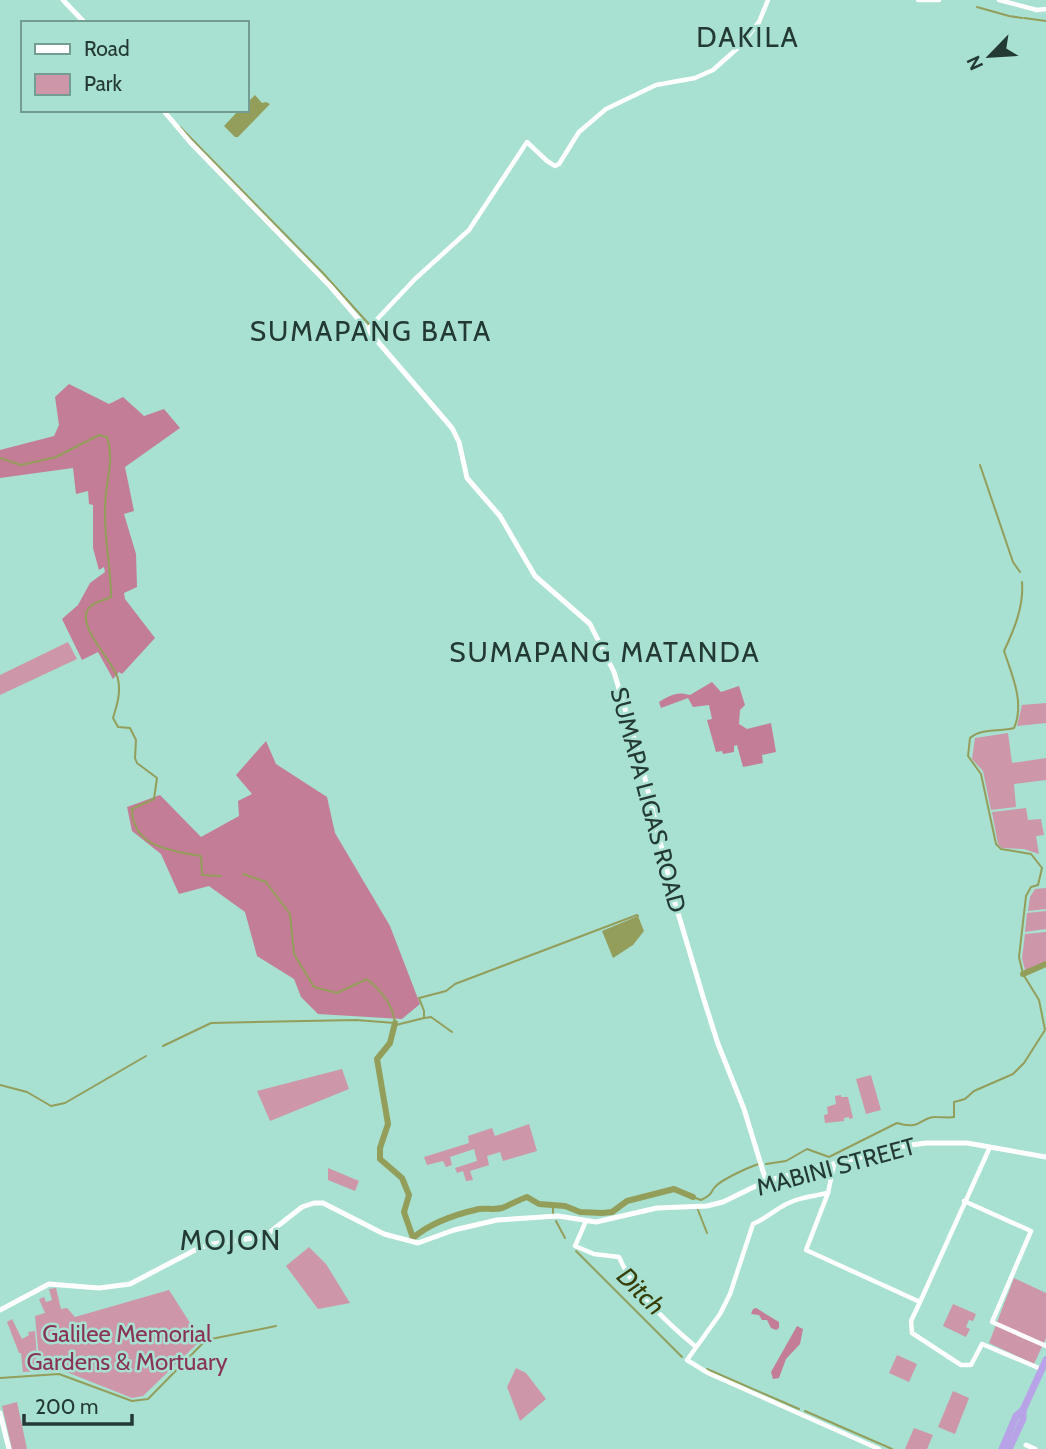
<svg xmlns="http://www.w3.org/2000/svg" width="1046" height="1449" viewBox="0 0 1046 1449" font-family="Cabin,sans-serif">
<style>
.green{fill:#ce96a9}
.forest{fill:#c47d96}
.water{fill:#939e5b}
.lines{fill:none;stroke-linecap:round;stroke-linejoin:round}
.stream{stroke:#939e5b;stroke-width:2}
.river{stroke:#939e5b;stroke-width:6}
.tertiary{stroke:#fff;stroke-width:4.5}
.secondary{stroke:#fff;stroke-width:5}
.trunk{stroke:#b8a2e8;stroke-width:7}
.labels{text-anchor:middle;stroke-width:5;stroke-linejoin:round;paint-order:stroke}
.street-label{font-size:24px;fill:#233934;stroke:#a8e0d1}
.park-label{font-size:24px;fill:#893457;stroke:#a8e0d1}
.water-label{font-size:26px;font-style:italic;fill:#373d07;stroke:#a8e0d1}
.quarter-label{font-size:28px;letter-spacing:2px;fill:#233934;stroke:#a8e0d1}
</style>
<rect width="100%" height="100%" fill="#a8e0d1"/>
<!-- green -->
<g class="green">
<path d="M68,642L77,659L0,695V675Z"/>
<path d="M1046,703V723L1017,726L1022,705Z"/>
<path d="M1008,733L1012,763L1046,758V780L1014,784L1016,807L991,810L983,771L972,759L975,738Z"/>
<path d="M1026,808L1028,820L1041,819L1044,835L1036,836L1039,854L1024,849L1002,848L998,844L992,812Z"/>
<path d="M1046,888V909L1028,911L1030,897L1035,889Z"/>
<path d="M1046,911V929L1025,932L1027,913Z"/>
<path d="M1046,932V963L1025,970L1022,958L1025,934Z"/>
<path d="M342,1069L349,1089L270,1121L257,1091Z"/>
<path d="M871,1075L881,1110L866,1114L856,1079Z"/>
<path d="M841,1095V1097H848L853,1118L849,1119V1117L844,1118V1121L825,1123L824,1115L828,1114L827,1107L836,1104L835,1096Z"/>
<path d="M529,1124L537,1151L503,1161L500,1152L487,1156L489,1165L470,1171L473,1180L466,1181L463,1171L457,1173L455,1168L477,1161L474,1149L450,1157L452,1165L446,1167L443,1161L427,1165L424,1157L469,1143L468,1136L492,1128L495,1136Z"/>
<path d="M328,1168L359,1181L355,1191L328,1180Z"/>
<path d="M309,1247L326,1264L350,1303L318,1309L286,1266Z"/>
<path d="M1014,1278L1046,1293V1338L1034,1364L989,1343Z"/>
<path d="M56,1288L61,1309L67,1308L75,1317L169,1290L201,1340L143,1396L132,1398L59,1369H40L35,1316L45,1313L39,1299L44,1297L46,1302L52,1300L49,1289Z"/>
<path d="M953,1304L976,1314L973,1321L969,1320L966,1327L970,1329L966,1337L943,1326Z"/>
<path d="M12,1319L22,1339L29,1335L28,1332L35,1331L38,1371L23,1372L21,1353H19L7,1322Z"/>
<path d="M897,1355L917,1364L909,1382L889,1373Z"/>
<path d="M516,1368L526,1373L546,1399L520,1421L507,1387Z"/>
<path d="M953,1391L969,1398L955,1434L938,1427Z"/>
<path d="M17,1402L27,1449H12L2,1406Z"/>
<path d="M914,1428L933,1435L927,1449H905Z"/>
</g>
<!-- forest -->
<g class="forest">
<path d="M69,384L109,404L123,397L144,416L164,409L180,428L125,467L134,511L124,514L136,554L137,587L124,593L125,599L155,638L122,674L119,672L113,679L98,652L82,660L62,619L78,605L90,583L105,572L104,567L99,570L93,548V505L89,504L88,491L76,494L73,468L0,478V450L54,436L59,425L55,397Z"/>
<path d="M712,682L721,692L739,686L745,705L740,710L739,724L747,729L771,723L776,752L762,755L763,763L743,767L737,745L734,746V752L723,754L722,751L716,752L707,720L712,719L709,705L693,707L688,698L661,708L659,702C670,695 677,691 690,695Z"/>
<path d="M266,741L276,764L327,797L335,833L390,926L420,1004L402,1019L318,1014L301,997L294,979L257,956L245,912L209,886L179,894L161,854L132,831L127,807L160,795L201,837L239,816L238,801L252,794L236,775Z"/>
<path d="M756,1308L779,1322V1328L776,1330L771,1328L767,1320H762L759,1315L751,1314L753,1309Z"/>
<path d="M797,1326L803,1329L800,1344L786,1359L779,1378L773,1379L771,1372Z"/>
</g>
<!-- water -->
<g class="water">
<path d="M255,95L262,103L266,102L270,104L238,137H235L224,126L239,110H247V103Z"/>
<path d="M638,916L644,931L633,945L613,958L602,931Z"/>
</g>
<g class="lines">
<!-- stream -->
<g class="stream">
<path d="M977,7L1009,16L1022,18"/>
<path d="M1024,18L1046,21"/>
<path d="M180,127L322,272L376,332"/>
<path d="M0,458L21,465L56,457L99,435L107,437C115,462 105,483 105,508C104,538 111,568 111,597C105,600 95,602 91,606C71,622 114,661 118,679C121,693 117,705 113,718L118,727L130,728L136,740L135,758L137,763L157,778L154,799L132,809C132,847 172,851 201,856L202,875L221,876"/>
<path d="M980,465L1013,562L1020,572"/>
<path d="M425,1018L431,1017L452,1032"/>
<path d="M396,1025L424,1018V1011L419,998L446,991L455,984L637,915L638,916"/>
<path d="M163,1046L211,1023L356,1020L395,1023C392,1003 383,993 367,979L337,993L314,987L294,954L290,914L266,882L243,874"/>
<path d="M0,1085L27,1092L51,1106L65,1103L146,1056"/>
<path d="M766,1164L786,1161L807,1149L829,1157L897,1123C922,1131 921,1116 936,1117C943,1117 948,1118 954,1117V1102L965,1099L974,1091L1013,1074L1024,1063L1045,1030L1039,1000L1023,974L1019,957L1026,896L1031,887L1038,885L1042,868L1031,854L1001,849L996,844L981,774L968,756L970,738C981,728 1000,732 1014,728C1025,703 1012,675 1004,651C1014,630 1024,606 1022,582"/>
<path d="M693,1197L701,1200C715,1193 709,1192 717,1185C725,1178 749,1167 759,1164"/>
<path d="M553,1205V1213"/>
<path d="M698,1210L707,1233"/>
<path d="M556,1221L565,1238"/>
<path d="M576,1251L682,1357"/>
<path d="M707,1369L799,1409"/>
<path d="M0,1378L59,1374L132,1401L148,1399L203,1343L211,1339L276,1326"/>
<path d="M805,1411L892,1449"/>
</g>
<!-- river -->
<g class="river">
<path d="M1023,974L1046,964"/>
<path d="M395,1023L390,1043L377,1059L388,1124L380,1148V1159L402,1178L409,1195L404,1212L413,1238C430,1223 457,1214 479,1209C486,1208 495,1210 502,1208C510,1205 518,1200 527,1197L539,1204L565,1206L580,1212L602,1213L612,1212L627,1201L674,1189L693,1197"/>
</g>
<!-- tertiary -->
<g class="tertiary">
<path d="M918,0H939"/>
<path d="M999,0L1037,10L1046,9"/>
<path d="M367,330L415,279L469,230L527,142L547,161L555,166L559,164L579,132L606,109L656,85L695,78L713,70L739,47L759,22L768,0"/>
<path d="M834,1164L828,1193L806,1250L920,1302L990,1147"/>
<path d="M828,1193C813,1196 796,1198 783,1206C772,1212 765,1219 753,1224L730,1294L720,1314L687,1360L708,1373L879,1449"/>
<path d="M964,1201L1031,1231L992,1322L1046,1346"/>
<path d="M586,1221L575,1246L594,1254L619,1257C634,1292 666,1322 695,1346"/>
<path d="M920,1302L911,1321L912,1333L961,1365H971L982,1344L1041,1369"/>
</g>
<!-- secondary -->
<g class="secondary">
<path d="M63,0L85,23"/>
<path d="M163,110L190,142L330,286L452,428L459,442L467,478L500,516L535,576L590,624L614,672L641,762L675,903L704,1000L718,1044L744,1109L766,1181"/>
<path d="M0,1310L49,1284L99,1288L130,1284L199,1248L212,1244L265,1236L302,1207L314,1203H323L384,1234L418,1243L454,1230L497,1220L558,1216L596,1222L657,1208L707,1206L723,1202L766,1181L904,1146L926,1143H967L1046,1157"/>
<path d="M0,1413L9,1449"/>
<path d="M1026,1445L1035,1449"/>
</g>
<!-- trunk -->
<g class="trunk">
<path d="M1002,1449L1016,1416L1023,1410"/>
<path d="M1009,1449L1023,1419V1410L1046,1360"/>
</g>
</g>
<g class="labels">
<!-- street labels -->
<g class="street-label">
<text transform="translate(648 800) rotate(75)" y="8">SUMAPA LIGAS ROAD</text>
<text transform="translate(836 1167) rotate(-15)" y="8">MABINI STREET</text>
</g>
<!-- park labels -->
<g class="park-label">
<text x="127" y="1342">Galilee Memorial<tspan x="127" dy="28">Gardens &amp; Mortuary</tspan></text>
</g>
<!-- water labels -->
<g class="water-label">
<text transform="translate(641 1291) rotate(45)" y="9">Ditch</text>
</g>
<!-- quarter labels -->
<g class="quarter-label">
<text x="748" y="47">DAKILA</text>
<text x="371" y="341">SUMAPANG BATA</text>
<text x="605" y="662">SUMAPANG MATANDA</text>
<text x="231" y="1250">MOJON</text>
</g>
</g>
<!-- legend -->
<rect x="21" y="21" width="228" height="91" fill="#a8e0d1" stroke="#739d92" stroke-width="2"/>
<rect x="35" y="44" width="35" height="10" fill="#ffffff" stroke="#739d92" stroke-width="2"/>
<text x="84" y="56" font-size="21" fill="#233934">Road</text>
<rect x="35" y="74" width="35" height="21" fill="#ce96a9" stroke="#739d92" stroke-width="2"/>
<text x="84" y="91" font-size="21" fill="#233934">Park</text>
<!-- north arrow -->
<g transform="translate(990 56) rotate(245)" stroke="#a8e0d1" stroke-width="5" paint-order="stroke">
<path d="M0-5L12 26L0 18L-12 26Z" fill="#233934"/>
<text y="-10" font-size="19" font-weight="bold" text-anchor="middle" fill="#233934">N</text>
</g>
<!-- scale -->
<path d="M24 1414v10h108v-10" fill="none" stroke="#233934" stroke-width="3.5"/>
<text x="35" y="1414" font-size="21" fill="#233934" stroke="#a8e0d1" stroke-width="5" paint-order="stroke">200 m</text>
</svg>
